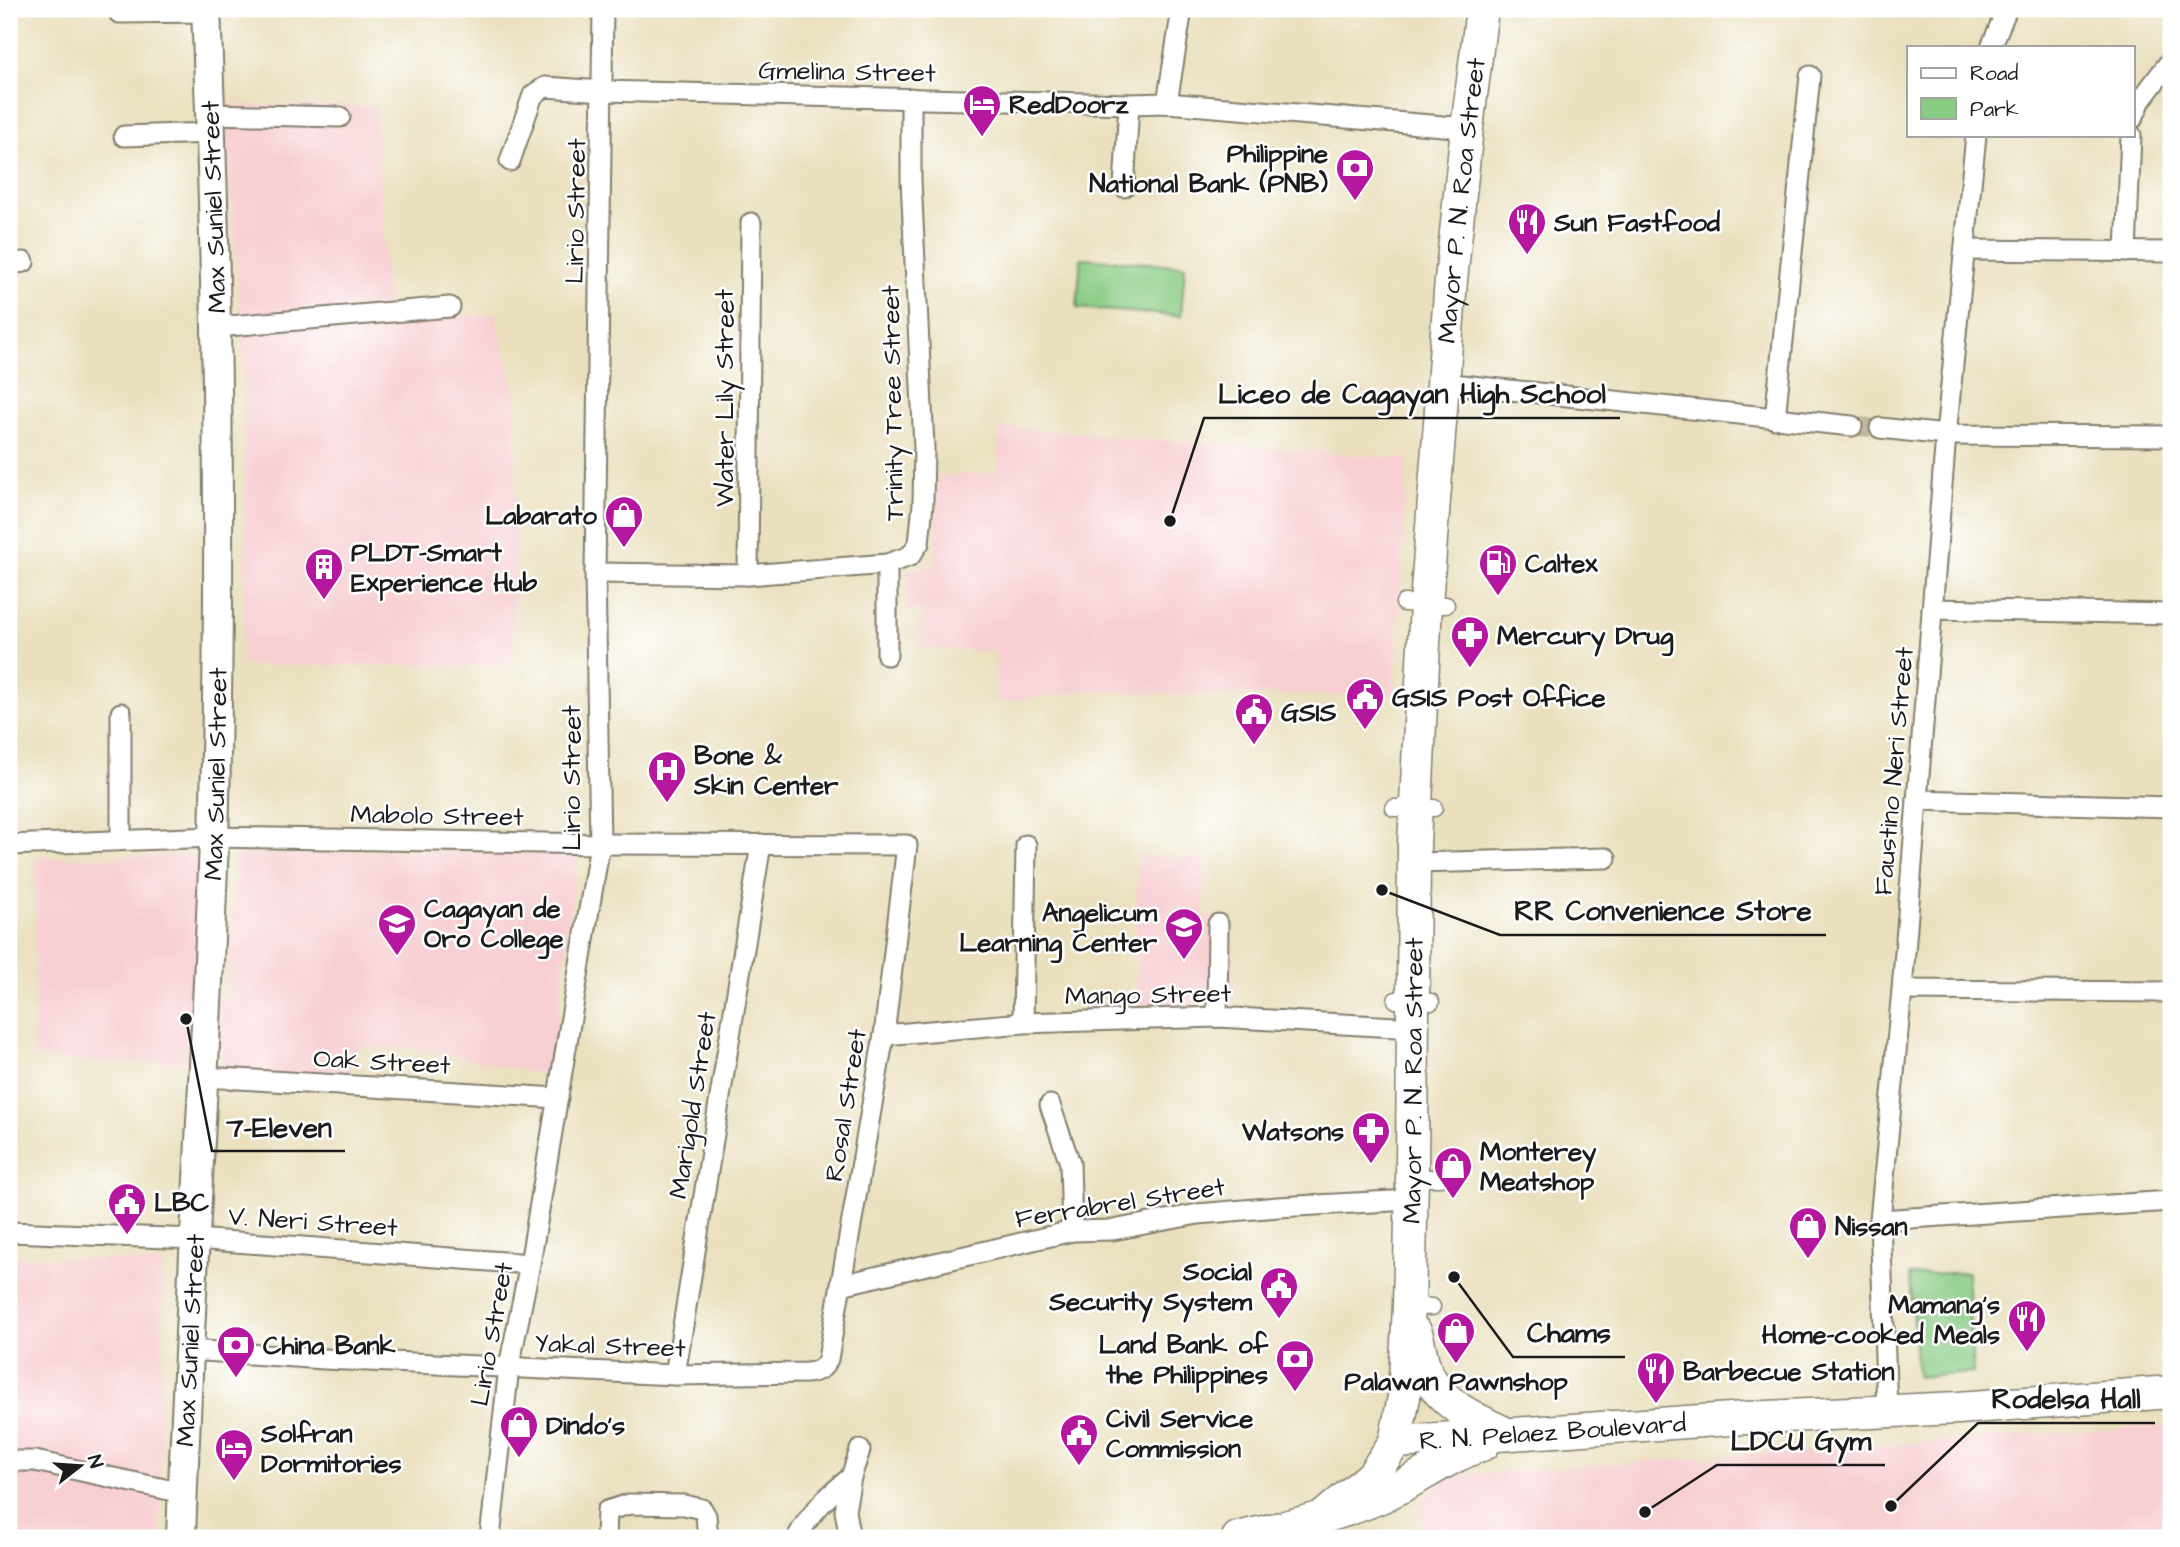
<svg xmlns="http://www.w3.org/2000/svg" width="2180" height="1547" viewBox="0 0 2180 1547" font-family="'Architects Daughter',sans-serif">
<style>
.built{fill:#f7cfd2}
.green{fill:#88cb83;stroke:#527450;stroke-width:2}
.lines{fill:none;stroke-linecap:round;stroke-linejoin:round}
.stream{stroke:#57b8d6;stroke-width:6}
.minor-tunnel{stroke:#c1b99e;stroke-width:19;stroke-dasharray:19 10;stroke-linecap:butt}
.pedestrian-casing{stroke:#837e6d;stroke-width:19}
.minor-casing{stroke:#837e6d;stroke-width:23}
.secondary-casing{stroke:#837e6d;stroke-width:32}
.primary-casing{stroke:#837e6d;stroke-width:35}
.pedestrian{stroke:#fff;stroke-width:16}
.minor{stroke:#fff;stroke-width:19}
.secondary{stroke:#fff;stroke-width:28}
.primary{stroke:#fff;stroke-width:32}
.labels{text-anchor:middle;stroke-width:5;stroke-linejoin:round;paint-order:stroke}
.street-label{font-size:26px;fill:#1c1c1c;stroke:#fff}
.poi-label{font-size:26px;font-weight:bold;fill:#1c1c1c;stroke:#fff;text-anchor:start}
.leader{fill:none;stroke:#1c1c1c;stroke-width:2.5}
.callout-dot{fill:#1c1c1c;stroke:#fff;stroke-width:2.5}
.callout-label{font-size:28px;text-anchor:middle;font-weight:bold;fill:#1c1c1c;stroke:#fff;stroke-width:5;stroke-linejoin:round;paint-order:stroke}
</style>
<rect width="100%" height="100%" fill="#fff"/>
<filter id="ink" filterUnits="userSpaceOnUse"><feTurbulence type="fractalNoise" baseFrequency=".0143" numOctaves="2"/><feDisplacementMap in="SourceGraphic" scale="14" xChannelSelector="R" yChannelSelector="G"/><feConvolveMatrix kernelMatrix="1 2 1 2 8 2 1 2 1" color-interpolation-filters="sRGB"/></filter>
<filter id="wash" filterUnits="userSpaceOnUse"><feTurbulence type="fractalNoise" baseFrequency=".00686" numOctaves="4" result="noise"/><feDisplacementMap in="SourceGraphic" scale="28" xChannelSelector="R" yChannelSelector="G"/><feGaussianBlur stdDeviation="1.57" result="paint"/><feColorMatrix in="noise" values="0 0 0 0 0 0 0 0 0 0 0 0 0 0 0 0 0 1.4 0 .05"/><feComposite in="paint" operator="in"/></filter>
<g filter="url(#wash)">
<rect width="100%" height="100%" fill="#eae0be"/>
<!-- built -->
<g class="built">
<path d="M223,105L375,106L388,321L495,314L516,398V545L512,656L510,657L509,666L242,665L245,538L242,332Z"/>
<path d="M999,427L1407,459L1395,695H1192L1092,690L996,703L995,651L918,648L922,611H907V570L935,566L937,476L998,472Z"/>
<path d="M373,851H578L551,1076L420,1049L359,1046L350,1055L349,1072L325,1070L324,1082L220,1077L224,1015L195,1012L194,1063H93L33,1057L36,858L197,855L194,996L225,999L235,887L236,853L282,854Z"/>
<path d="M1137,855L1206,859L1204,916L1231,918L1235,1005L1135,1006Z"/>
<path d="M9,1256L163,1262L160,1538H9Z"/>
<path d="M2171,1425V1538H1423L1420,1509L1433,1484L1458,1475Z"/>
</g>
<!-- green -->
<g class="green">
<path d="M1081,258L1185,266L1181,316L1077,308Z"/>
<path d="M1967,1272L1973,1373L1917,1377L1910,1275Z"/>
</g>
<g class="lines">
<!-- stream -->
<path class="stream" d="M9,1538L13,1502"/>
</g>
</g>
<g filter="url(#ink)">
<g class="lines">
<!-- minor-tunnel -->
<path class="minor-tunnel" d="M1852,426L1880,428"/>
<defs>
<g id="pedestrian">
<path d="M1404,603L1446,605"/>
<path d="M1394,808H1434"/>
<path d="M1396,1000L1431,1002"/>
<path d="M1408,1178H1440"/>
<path d="M1409,1306L1432,1307"/>
</g>
<g id="minor">
<path d="M119,13L207,12"/>
<path d="M1991,47L2007,9"/>
<path d="M1167,103L1182,9"/>
<path d="M210,114L340,117"/>
<path d="M2133,118L2141,100L2171,60"/>
<path d="M124,136L211,133"/>
<path d="M510,161L533,95L545,87L603,91L1129,104L1167,103L1467,128"/>
<path d="M1124,187L1129,104"/>
<path d="M1965,250L2171,252"/>
<path d="M2126,252L2131,135"/>
<path d="M9,264L24,262"/>
<path d="M217,327L450,307"/>
<path d="M1443,383L1852,426"/>
<path d="M1775,419L1810,76"/>
<path d="M1880,428L1946,435L2171,436"/>
<path d="M887,564V655"/>
<path d="M595,573L748,575L887,564L910,556L919,543L923,504L924,447L911,180V98"/>
<path d="M748,575L751,223"/>
<path d="M1932,609L2171,614"/>
<path d="M121,713V840"/>
<path d="M1917,800L2171,807"/>
<path d="M9,845L214,837L600,844L907,845L884,1035L828,1359C824,1369 817,1372 806,1373L675,1375L324,1359L188,1350"/>
<path d="M1414,863L1606,858"/>
<path d="M1902,990L2171,992"/>
<path d="M1217,1017L1218,924"/>
<path d="M1023,1023L1026,845"/>
<path d="M884,1035L1023,1023L1217,1017L1414,1028"/>
<path d="M204,1077L558,1098"/>
<path d="M1050,1105L1070,1163L1072,1231"/>
<path d="M1880,1220L2171,1201"/>
<path d="M9,1232L195,1239L530,1264"/>
<path d="M841,1285L1072,1231L1113,1230L1198,1214L1278,1207L1411,1200"/>
<path d="M675,1375L761,844"/>
<path d="M1887,1412L1880,1220L1902,990L1946,435L1976,135"/>
<path d="M9,1461H35L183,1493"/>
<path d="M490,1538L509,1367L530,1264L600,844L595,573L603,9"/>
<path d="M606,1538L607,1511L629,1504L684,1505L702,1509L706,1516L708,1538"/>
<path d="M797,1538C810,1512 829,1495 851,1477"/>
<path d="M850,1538L845,1511L851,1477L860,1450"/>
</g>
<g id="secondary">
<path id="s1" d="M181,1538C189,1305 206,1072 214,839C222,562 218,285 206,9"/>
</g>
<g id="primary">
<path d="M1416,1333C1420,1345 1421,1359 1426,1371C1441,1405 1475,1419 1507,1434"/>
<path id="s2" d="M1395,1442L1745,1418L1958,1408L2171,1392"/>
<path id="s3" d="M1324,1516L1373,1475L1395,1442L1404,1397L1409,1306L1412,1178L1414,844L1426,604L1451,280L1467,128L1482,9"/>
<path d="M1238,1538C1284,1527 1334,1517 1378,1498C1415,1482 1446,1457 1484,1444"/>
</g>
</defs>
<!-- pedestrian casing -->
<use href="#pedestrian" class="pedestrian-casing"/>
<!-- minor casing -->
<use href="#minor" class="minor-casing"/>
<!-- secondary casing -->
<use href="#secondary" class="secondary-casing"/>
<!-- primary casing -->
<use href="#primary" class="primary-casing"/>
<!-- pedestrian -->
<use href="#pedestrian" class="pedestrian"/>
<!-- minor -->
<use href="#minor" class="minor"/>
<!-- secondary -->
<use href="#secondary" class="secondary"/>
<!-- primary -->
<use href="#primary" class="primary"/>
</g>
</g>
<!-- icons -->
<defs>
<symbol id="hotel-pin" viewBox="-11 -11 22 30"><path d="M0 17L-7.5 6A9.5 9.5 0 1 1 7.5 6Z" fill="#b5179e" stroke="#fff"/><path d="M-6-4.5h1.5V1H6V5H4.5V3h-9V5H-6ZM-4 0a1.8 1.8 0 1 1 3.6 0ZM.5 0V-2.5h3Q6-2.5 6 0Z" fill="#fff"/></symbol>
<symbol id="bank-pin" viewBox="-11 -11 22 30"><path d="M0 17L-7.5 6A9.5 9.5 0 1 1 7.5 6Z" fill="#b5179e" stroke="#fff"/><path d="M-6-4H6V4H-6ZM0-2.3a2.3 2.3 0 1 0 0 4.6a2.3 2.3 0 1 0 0-4.6Z" fill="#fff"/></symbol>
<symbol id="restaurant-pin" viewBox="-11 -11 22 30"><path d="M0 17L-7.5 6A9.5 9.5 0 1 1 7.5 6Z" fill="#b5179e" stroke="#fff"/><path d="M-5-6h1v4h1v-4h1v4h1v-4h1v5L-1.5 .5V6h-2V.5L-5-1ZM5-6V6H3V1.5H1.5Q1.5-4 5-6Z" fill="#fff"/></symbol>
<symbol id="shop-pin" viewBox="-11 -11 22 30"><path d="M0 17L-7.5 6A9.5 9.5 0 1 1 7.5 6Z" fill="#b5179e" stroke="#fff"/><path d="M-5-2.5h2.3a2.7 3.5 0 0 1 5.4 0H5L5.5 6h-11ZM-1.5-2.5h3a1.5 2.3 0 0 0-3 0Z" fill="#fff"/></symbol>
<symbol id="fuel-pin" viewBox="-11 -11 22 30"><path d="M0 17L-7.5 6A9.5 9.5 0 1 1 7.5 6Z" fill="#b5179e" stroke="#fff"/><path d="M-5.5-6h7V0h2V4h1.3V-2.5L3-4.5l.8-.8L6-3V5H2.5V1h-1V6h-7ZM-4.2-4.7v3.2H.2V-4.7Z" fill="#fff"/></symbol>
<symbol id="building-pin" viewBox="-11 -11 22 30"><path d="M0 17L-7.5 6A9.5 9.5 0 1 1 7.5 6Z" fill="#b5179e" stroke="#fff"/><path d="M-4-6H4V6H1V3H-1V6H-4ZM-2.5-4.3h1.7v1.8h-1.7ZM.8-4.3h1.7v1.8H.8ZM-2.5-1h1.7V.8h-1.7ZM.8-1h1.7V.8H.8Z" fill="#fff"/></symbol>
<symbol id="pharmacy-pin" viewBox="-11 -11 22 30"><path d="M0 17L-7.5 6A9.5 9.5 0 1 1 7.5 6Z" fill="#b5179e" stroke="#fff"/><path d="M-2-6h4v4h4v4h-4v4h-4v-4h-4v-4h4Z" fill="#fff"/></symbol>
<symbol id="civic-pin" viewBox="-11 -11 22 30"><path d="M0 17L-7.5 6A9.5 9.5 0 1 1 7.5 6Z" fill="#b5179e" stroke="#fff"/><path d="M-.6-6.5H3V-4.5H.6V-3L4-1V1h2V6H-6V1h2V-1L-.6-3ZM-1.2 2.5V6h2.4V2.5Z" fill="#fff"/></symbol>
<symbol id="hospital-pin" viewBox="-11 -11 22 30"><path d="M0 17L-7.5 6A9.5 9.5 0 1 1 7.5 6Z" fill="#b5179e" stroke="#fff"/><path d="M-5-5h3v3.5h4V-5h3V5h-3V1.5h-4V5h-3Z" fill="#fff"/></symbol>
<symbol id="university-pin" viewBox="-11 -11 22 30"><path d="M0 17L-7.5 6A9.5 9.5 0 1 1 7.5 6Z" fill="#b5179e" stroke="#fff"/><path d="M0-5L7-2L0 1L-7-2ZM-4 1L0 2.5L4 1V4Q0 6-4 4Z" fill="#fff"/></symbol>
<symbol id="school-pin" viewBox="-11 -11 22 30"><path d="M0 17L-7.5 6A9.5 9.5 0 1 1 7.5 6Z" fill="#b5179e" stroke="#fff"/><path d="M0-5L7-2L0 1L-7-2ZM-4 1L0 2.5L4 1V4Q0 6-4 4Z" fill="#fff"/></symbol>
</defs>
<g fill-rule="evenodd">
<use href="#hotel-pin" x="960" y="82" width="44" height="60"/>
<use href="#bank-pin" x="1333" y="146" width="44" height="60"/>
<use href="#restaurant-pin" x="1505" y="200" width="44" height="60"/>
<use href="#shop-pin" x="602" y="493" width="44" height="60"/>
<use href="#fuel-pin" x="1476" y="541" width="44" height="60"/>
<use href="#building-pin" x="302" y="545" width="44" height="60"/>
<use href="#pharmacy-pin" x="1448" y="613" width="44" height="60"/>
<use href="#civic-pin" x="1343" y="675" width="44" height="60"/>
<use href="#civic-pin" x="1232" y="690" width="44" height="60"/>
<use href="#hospital-pin" x="645" y="748" width="44" height="60"/>
<use href="#university-pin" x="375" y="901" width="44" height="60"/>
<use href="#school-pin" x="1162" y="905" width="44" height="60"/>
<use href="#pharmacy-pin" x="1349" y="1109" width="44" height="60"/>
<use href="#shop-pin" x="1431" y="1144" width="44" height="60"/>
<use href="#civic-pin" x="105" y="1180" width="44" height="60"/>
<use href="#shop-pin" x="1786" y="1204" width="44" height="60"/>
<use href="#civic-pin" x="1257" y="1264" width="44" height="60"/>
<use href="#restaurant-pin" x="2005" y="1297" width="44" height="60"/>
<use href="#shop-pin" x="1434" y="1309" width="44" height="60"/>
<use href="#bank-pin" x="214" y="1323" width="44" height="60"/>
<use href="#bank-pin" x="1273" y="1337" width="44" height="60"/>
<use href="#restaurant-pin" x="1634" y="1349" width="44" height="60"/>
<use href="#shop-pin" x="497" y="1403" width="44" height="60"/>
<use href="#civic-pin" x="1057" y="1411" width="44" height="60"/>
<use href="#hotel-pin" x="212" y="1426" width="44" height="60"/>
</g>
<g class="labels">
<!-- street labels -->
<g class="street-label">
<text transform="translate(847 71) rotate(1)" y="9">Gmelina Street</text>
<text dy="9" stroke="none"><textPath href="#s3" startOffset="1348">Mayor P. N. Roa Street</textPath></text>
<text transform="translate(213 207) rotate(-92)" y="9">Max Suniel Street</text>
<text transform="translate(575 211) rotate(-89)" y="9">Lirio Street</text>
<text transform="translate(724 398) rotate(-90)" y="9">Water Lily Street</text>
<text transform="translate(892 403) rotate(-91)" y="9">Trinity Tree Street</text>
<text transform="translate(1893 771) rotate(-85)" y="9">Faustino Neri Street</text>
<text dy="9" stroke="none"><textPath href="#s1" startOffset="765">Max Suniel Street</textPath></text>
<text transform="translate(571 778) rotate(-90)" y="9">Lirio Street</text>
<text transform="translate(437 815) rotate(1)" y="9">Mabolo Street</text>
<text transform="translate(1148 994) rotate(-1)" y="9">Mango Street</text>
<text transform="translate(382 1061) rotate(3)" y="9">Oak Street</text>
<text dy="9" stroke="none"><textPath href="#s3" startOffset="466">Mayor P. N. Roa Street</textPath></text>
<text transform="translate(692 1105) rotate(-81)" y="9">Marigold Street</text>
<text transform="translate(845 1105) rotate(-81)" y="9">Rosal Street</text>
<text transform="translate(1120 1202) rotate(-9)" y="9">Ferrabrel Street</text>
<text transform="translate(313 1221) rotate(4)" y="9">V. Neri Street</text>
<text transform="translate(491 1334) rotate(-80)" y="9">Lirio Street</text>
<text dy="9" stroke="none"><textPath href="#s1" startOffset="198">Max Suniel Street</textPath></text>
<text transform="translate(610 1345) rotate(2)" y="9">Yakal Street</text>
<text dy="9" stroke="none"><textPath href="#s2" startOffset="158">R. N. Pelaez Boulevard</textPath></text>
</g>
<!-- poi labels -->
<g class="poi-label">
<text x="1009" y="113">RedDoorz</text>
<text x="1328" y="162" text-anchor="end">Philippine<tspan x="1328" dy="30">National Bank (PNB)</tspan></text>
<text x="1554" y="231">Sun Fastfood</text>
<text x="597" y="524" text-anchor="end">Labarato</text>
<text x="351" y="561">PLDT-Smart<tspan x="351" dy="30">Experience Hub</tspan></text>
<text x="1525" y="572">Caltex</text>
<text x="1497" y="644">Mercury Drug</text>
<text x="1392" y="706">GSIS Post Office</text>
<text x="1281" y="721">GSIS</text>
<text x="694" y="764">Bone &amp;<tspan x="694" dy="30">Skin Center</tspan></text>
<text x="424" y="917">Cagayan de<tspan x="424" dy="30">Oro College</tspan></text>
<text x="1157" y="921" text-anchor="end">Angelicum<tspan x="1157" dy="30">Learning Center</tspan></text>
<text x="1344" y="1140" text-anchor="end">Watsons</text>
<text x="1480" y="1160">Monterey<tspan x="1480" dy="30">Meatshop</tspan></text>
<text x="154" y="1211">LBC</text>
<text x="1835" y="1235">Nissan</text>
<text x="1252" y="1280" text-anchor="end">Social<tspan x="1252" dy="30">Security System</tspan></text>
<text x="2000" y="1313" text-anchor="end">Mamang's<tspan x="2000" dy="30">Home-cooked Meals</tspan></text>
<text x="1268" y="1353" text-anchor="end">Land Bank of<tspan x="1268" dy="30">the Philippines</tspan></text>
<text x="263" y="1354">China Bank</text>
<text x="1683" y="1380">Barbecue Station</text>
<text x="1456" y="1390" text-anchor="middle">Palawan Pawnshop</text>
<text x="1106" y="1427">Civil Service<tspan x="1106" dy="30">Commission</tspan></text>
<text x="546" y="1434">Dindo's</text>
<text x="261" y="1442">Solfran<tspan x="261" dy="30">Dormitories</tspan></text>
</g>
</g>
<!-- callouts -->
<path class="leader" d="M1170 521L1204 418H1620M1382 890L1500 935H1826M186 1019L212 1151H345M1454 1277L1513 1357H1625M1891 1506L1978 1423H2155M1645 1512L1717 1465H1885"/>
<g class="callout-dot">
<circle cx="1170" cy="521" r="7"/>
<circle cx="1382" cy="890" r="7"/>
<circle cx="186" cy="1019" r="7"/>
<circle cx="1454" cy="1277" r="7"/>
<circle cx="1891" cy="1506" r="7"/>
<circle cx="1645" cy="1512" r="7"/>
</g>
<g class="callout-label">
<text x="1412" y="403">Liceo de Cagayan High School</text>
<text x="1663" y="920">RR Convenience Store</text>
<text x="279" y="1137">7-Eleven</text>
<text x="1569" y="1342">Chams</text>
<text x="2066" y="1408">Rodelsa Hall</text>
<text x="1801" y="1450">LDCU Gym</text>
</g>
<!-- margin -->
<rect width="2180" height="1547" fill="none" stroke="#fff" stroke-width="35"/>
<!-- legend -->
<rect x="1907" y="46" width="228" height="91" fill="#ffffff" stroke="#a4a4a4" stroke-width="2"/>
<rect x="1921" y="68" width="35" height="10" fill="#ffffff" stroke="#a4a4a4" stroke-width="2"/>
<text x="1970" y="80" font-size="21" fill="#1c1c1c">Road</text>
<rect x="1921" y="98" width="35" height="21" fill="#88cb83" stroke="#a4a4a4" stroke-width="2"/>
<text x="1970" y="116" font-size="21" fill="#1c1c1c">Park</text>
<!-- north arrow -->
<g transform="translate(80 1466) rotate(73)" stroke="#ffffff" stroke-width="5" paint-order="stroke">
<path d="M0-5L12 26L0 18L-12 26Z" fill="#1c1c1c"/>
<text y="-10" font-size="19" font-weight="bold" text-anchor="middle" fill="#1c1c1c">N</text>
</g>
</svg>
